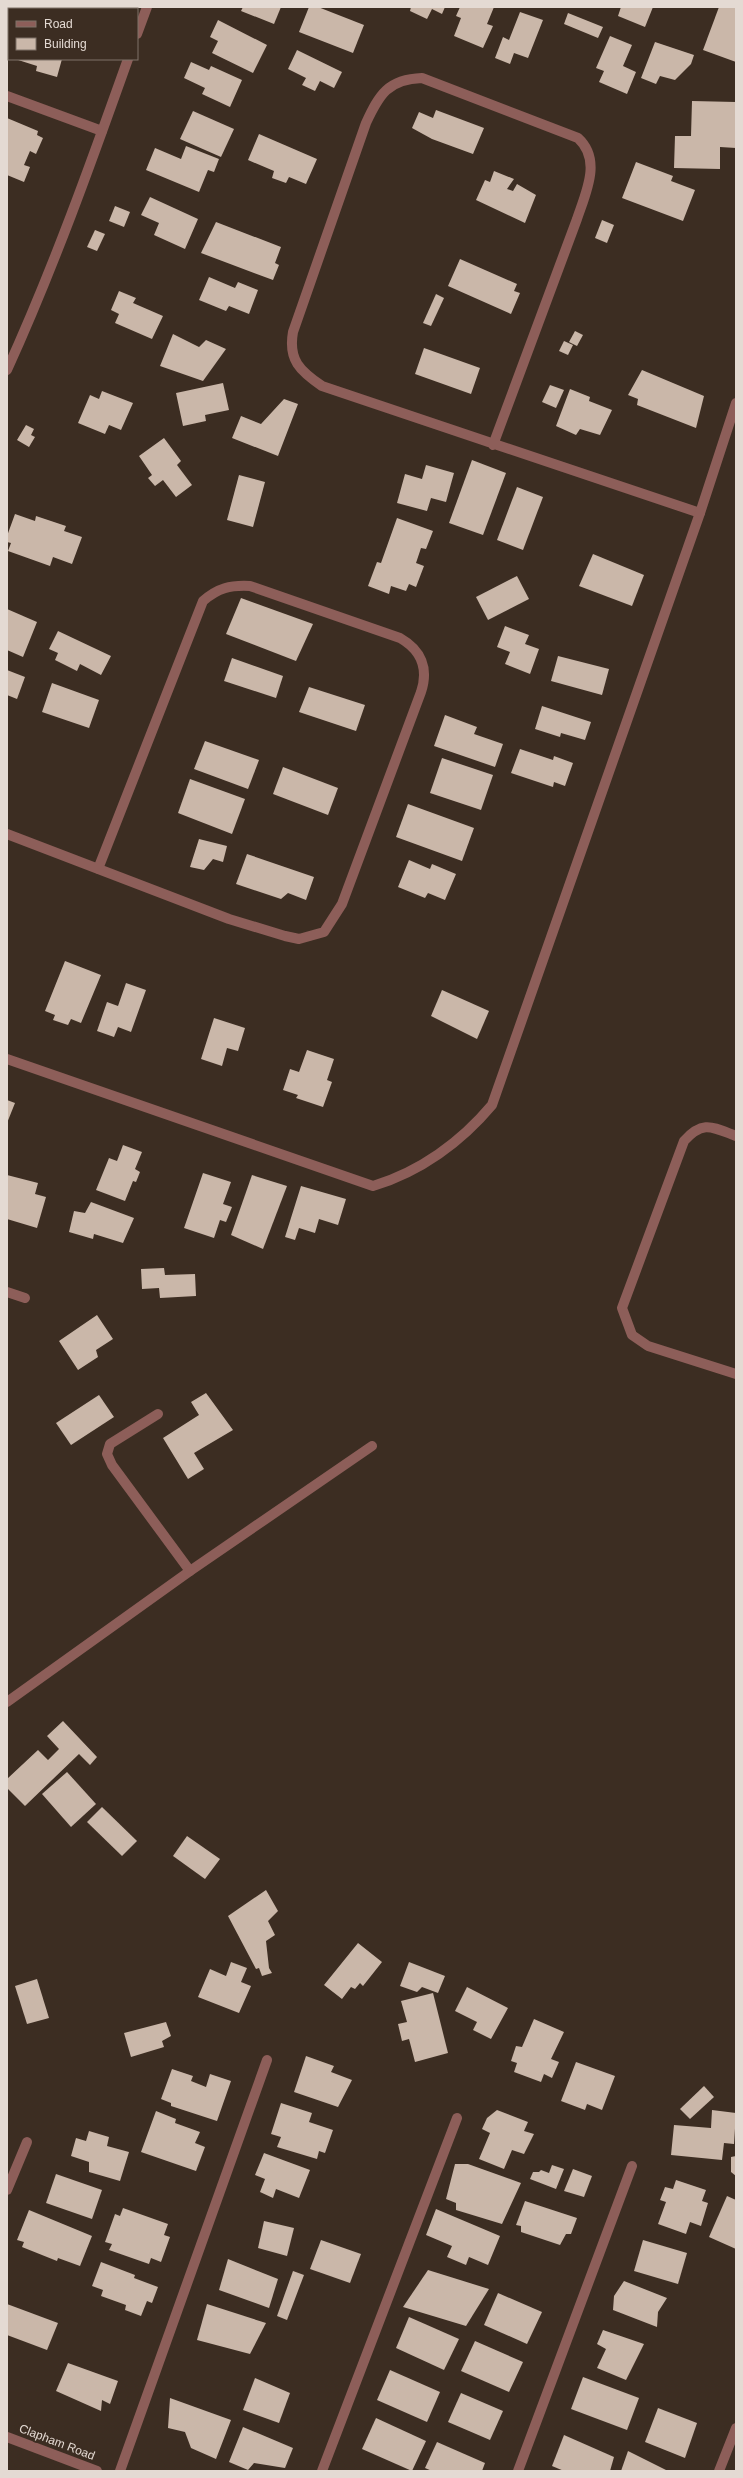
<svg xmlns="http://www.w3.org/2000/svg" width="743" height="2478" viewBox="0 0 743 2478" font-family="Arial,sans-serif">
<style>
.building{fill:#cab7a9}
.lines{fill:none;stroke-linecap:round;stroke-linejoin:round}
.minor{stroke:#8d5e59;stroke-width:10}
.labels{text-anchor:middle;stroke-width:4;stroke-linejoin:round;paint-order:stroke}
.street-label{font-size:12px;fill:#e4dad3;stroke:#3c2d22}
</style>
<rect width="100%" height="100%" fill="#3c2d22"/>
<!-- building -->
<g class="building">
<path d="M243,7H281L274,24L241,11Z"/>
<path d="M309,7H318L364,25L353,53L299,32Z"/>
<path d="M411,7H445L442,14L432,9L427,19L410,11Z"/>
<path d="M460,7H494L487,24L493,26L483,48L454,36L461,18L456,16Z"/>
<path d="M621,7H653L645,27L618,16Z"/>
<path d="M719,7H736V62L703,50Z"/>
<path d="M520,12L543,20L528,58L514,53L510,64L495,58L503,37L509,40Z"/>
<path d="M568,13L603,27L598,38L564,24Z"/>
<path d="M218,20L267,45L253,73L212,53L218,41L210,37Z"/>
<path d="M610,36L632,45L623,66L636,72L627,94L599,82L604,71L596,68Z"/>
<path d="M655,42L694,55L691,64L675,80L660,76L656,84L641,78Z"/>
<path d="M297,50L342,72L334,88L320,81L315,91L302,85L306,78L288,69Z"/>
<path d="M15,59H62L57,77L36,71L37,66Z"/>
<path d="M191,62L209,70L211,66L242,80L230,107L202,94L205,88L184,78Z"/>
<path d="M692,101L736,102V148L720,147V169L674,168L675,136H691Z"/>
<path d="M436,110L484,128L473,154L432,139L412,128L419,112L433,118Z"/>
<path d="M193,111L234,129L221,157L180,139Z"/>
<path d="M7,118L38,131L37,135L43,138L36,154L30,151L24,165L30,167L24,182L7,175Z"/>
<path d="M259,134L317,159L306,184L289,177L286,183L272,178L274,171L248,160Z"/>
<path d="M186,146L219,159L214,172L208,170L199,192L146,170L155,148L181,159Z"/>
<path d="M636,162L673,176L671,181L695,190L683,221L622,198Z"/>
<path d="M494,171L514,179L507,189L513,191L517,184L536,195L525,223L476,200L485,180L490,182Z"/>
<path d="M150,197L198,219L185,249L154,235L159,223L141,215Z"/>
<path d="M115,206L130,212L124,227L109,221Z"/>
<path d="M602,220L614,225L607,243L595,238Z"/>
<path d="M216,222L281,247L275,263L279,265L273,280L201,253Z"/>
<path d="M95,230L105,234L97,251L87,247Z"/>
<path d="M460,259L517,284L514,291L520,293L511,314L448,286Z"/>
<path d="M209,277L235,288L238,282L258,290L249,314L229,306L226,311L199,300Z"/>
<path d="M119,291L136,298L133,303L163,316L152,339L115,323L119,314L111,310Z"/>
<path d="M436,294L444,298L431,326L423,323Z"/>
<path d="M575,331L583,335L577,346L569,342Z"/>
<path d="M173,334L199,347L206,340L226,349L203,381L160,366Z"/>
<path d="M564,341L573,345L568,355L559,351Z"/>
<path d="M424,348L480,368L471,394L415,374Z"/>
<path d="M642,370L704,396L696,428L637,405L638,399L628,395Z"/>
<path d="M223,383L229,410L205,415L206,421L183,426L176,393Z"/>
<path d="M550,385L564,390L556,408L542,402Z"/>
<path d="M570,389L590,397L589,401L612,410L600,435L580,429L576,435L556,426Z"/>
<path d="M102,391L133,403L121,430L109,425L105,434L78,423L90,395L99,399Z"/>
<path d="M284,399L298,404L278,456L232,438L241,416L261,424Z"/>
<path d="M26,425L34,429L31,435L35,437L29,447L17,440Z"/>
<path d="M164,438L181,461L177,465L192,485L176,497L163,480L155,486L148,478L152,475L139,456Z"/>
<path d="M472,460L506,473L483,535L449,523Z"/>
<path d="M426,465L454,473L446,502L431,498L427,511L397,503L405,474L422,479Z"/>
<path d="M239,475L265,482L253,527L227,520Z"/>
<path d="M517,487L543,497L523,550L497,540Z"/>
<path d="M15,514L35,521L36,516L66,526L64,531L82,537L72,564L53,557L50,566L8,551L11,543L7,542V536Z"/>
<path d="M397,518L433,531L426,549L421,548L416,563L424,566L416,587L409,584L406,591L391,586L389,594L368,586L377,562L381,563Z"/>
<path d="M593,554L644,575L632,606L579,586Z"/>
<path d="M517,576L529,599L488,620L476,597Z"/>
<path d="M241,598L313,624L296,661L226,634Z"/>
<path d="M7,609L37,622L23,657L7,650Z"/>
<path d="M505,626L529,635L525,644L539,649L530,674L505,664L510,652L497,647Z"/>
<path d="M58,631L111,656L101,675L80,664L77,671L55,660L58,653L49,649Z"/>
<path d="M558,656L609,669L602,695L551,681Z"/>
<path d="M232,658L283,676L276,698L224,681Z"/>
<path d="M7,670L25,677L17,699L7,695Z"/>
<path d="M52,683L99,700L89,728L42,712Z"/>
<path d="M309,687L365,705L356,731L299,712Z"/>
<path d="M542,706L591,722L585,740L561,733L560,737L535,729Z"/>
<path d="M445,715L477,727L474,734L503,744L495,767L434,746Z"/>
<path d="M205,741L259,760L248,789L194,769Z"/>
<path d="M520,749L553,760L554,756L573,763L565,786L554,782L553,787L511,773Z"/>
<path d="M442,758L493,775L481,810L430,793Z"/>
<path d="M283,767L338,788L328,815L273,794Z"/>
<path d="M190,779L245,799L232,834L178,813Z"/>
<path d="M408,804L474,828L462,861L396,837Z"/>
<path d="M199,839L227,846L223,862L213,859L204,870L190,867Z"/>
<path d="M247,854L314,877L306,900L288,893L281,899L236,884Z"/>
<path d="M409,860L430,869L432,864L456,874L445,900L428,893L425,898L398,887Z"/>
<path d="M65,961L101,975L81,1023L71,1019L68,1025L53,1020L55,1015L45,1011Z"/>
<path d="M126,983L146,990L131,1032L118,1027L114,1037L97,1031L107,1002L118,1006Z"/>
<path d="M442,990L489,1011L477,1039L431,1016Z"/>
<path d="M214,1018L245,1028L238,1051L227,1048L222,1066L201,1059Z"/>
<path d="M307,1050L334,1059L327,1080L332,1082L323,1107L296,1098L298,1095L283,1090L290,1069L299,1072Z"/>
<path d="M7,1100L15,1103L7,1123Z"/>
<path d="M123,1145L142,1152L135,1169L140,1172L136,1182L133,1181L125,1201L96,1190L109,1158L117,1161Z"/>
<path d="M203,1173L231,1182L223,1204L232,1207L226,1222L220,1220L214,1238L184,1228Z"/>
<path d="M7,1175L38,1183L35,1194L46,1197L37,1228L7,1219Z"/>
<path d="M252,1175L287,1186L263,1249L231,1235Z"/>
<path d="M301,1186L346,1199L338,1225L319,1219L315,1233L299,1228L295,1240L285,1237Z"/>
<path d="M91,1202L134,1218L123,1243L94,1234L93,1239L69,1232L74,1211L85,1213Z"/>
<path d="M164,1268L165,1275L195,1274L196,1296L160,1298L159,1288L142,1289L141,1269Z"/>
<path d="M97,1315L113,1339L96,1350L98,1357L78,1370L59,1341Z"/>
<path d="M206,1393L233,1430L194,1453L204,1469L188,1479L163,1438L199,1415L191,1402Z"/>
<path d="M99,1395L114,1417L71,1445L56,1423Z"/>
<path d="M63,1721L97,1757L90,1765L79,1754L25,1806L7,1788V1779L38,1750L48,1760L59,1749L47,1736Z"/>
<path d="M67,1772L96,1804L71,1827L42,1794Z"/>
<path d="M102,1807L137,1841L122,1856L87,1822Z"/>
<path d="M187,1836L220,1859L205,1879L173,1856Z"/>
<path d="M266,1890L278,1911L268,1921L275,1935L266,1941L269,1968L272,1973L262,1976L259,1968L256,1969L228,1916Z"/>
<path d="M358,1943L382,1962L363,1986L360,1983L355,1989L351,1987L342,1999L324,1985Z"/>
<path d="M231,1962L247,1968L241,1982L251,1986L239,2013L198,1997L210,1969L226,1976Z"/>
<path d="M409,1962L445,1976L438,1993L422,1987L417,1992L400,1986Z"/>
<path d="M37,1979L49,2018L27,2024L15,1986Z"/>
<path d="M467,1987L508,2008L491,2039L473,2030L477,2022L455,2011Z"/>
<path d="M433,1993L448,2053L415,2062L409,2039L402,2041L398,2024L407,2022L401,2001Z"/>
<path d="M534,2019L564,2032L551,2059L559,2062L552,2078L544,2074L541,2082L514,2072L517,2063L511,2061L516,2046L522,2047Z"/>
<path d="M166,2022L171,2036L162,2041L164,2047L131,2057L124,2033Z"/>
<path d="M306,2056L334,2066L331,2072L352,2080L338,2107L294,2092Z"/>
<path d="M576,2062L615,2076L602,2110L587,2104L585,2110L561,2101Z"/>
<path d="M172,2069L193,2076L191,2081L206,2087L210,2074L231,2081L217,2121L171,2106V2103L161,2099Z"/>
<path d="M704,2086L714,2097L690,2119L680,2109Z"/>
<path d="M281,2103L312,2113L309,2122L333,2130L325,2153L319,2151L317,2159L277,2147L281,2137L271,2134Z"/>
<path d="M497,2110L528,2122L524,2131L534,2134L524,2154L512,2150L504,2169L479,2159L490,2133L482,2129L487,2118Z"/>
<path d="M712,2110L736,2113L734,2144L724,2143L722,2160L671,2155L674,2125L711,2128Z"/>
<path d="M156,2111L176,2119L175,2123L200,2132L195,2143L205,2147L196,2171L141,2152Z"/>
<path d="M89,2131L109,2137L107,2146L129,2152L120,2181L89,2172V2162L71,2156L76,2138L86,2141Z"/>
<path d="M264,2153L310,2170L299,2198L276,2189L273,2198L260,2192L265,2179L255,2175Z"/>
<path d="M736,2156V2176L731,2172V2157Z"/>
<path d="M455,2164H468L521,2183L502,2224L456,2210V2203L446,2199Z"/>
<path d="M552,2165L564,2169L556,2189L530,2179L533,2172H539L541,2170L549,2173Z"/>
<path d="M573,2169L592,2176L584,2197L564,2191Z"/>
<path d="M56,2174L102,2190L92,2219L46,2203Z"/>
<path d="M676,2180L706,2190L702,2201L708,2203L701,2226L690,2222L686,2234L658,2224L666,2202L660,2200L665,2187L673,2189Z"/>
<path d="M727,2196L736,2200V2249L709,2237Z"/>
<path d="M525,2201L577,2218L571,2234H566L560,2245L521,2232V2226L516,2225Z"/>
<path d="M123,2208L168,2224L164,2235L170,2237L161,2262L151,2258L149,2264L109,2250L112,2244L105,2242L115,2214L120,2216Z"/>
<path d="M436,2209L500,2236L488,2265L469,2257L466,2265L447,2257L452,2246L426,2235Z"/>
<path d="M29,2210L92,2236L80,2266L58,2258L57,2261L22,2247L24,2242L17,2240Z"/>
<path d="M264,2221L294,2228L287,2256L258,2248Z"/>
<path d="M321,2240L361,2254L350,2283L310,2269Z"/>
<path d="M643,2240L687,2253L678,2284L634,2271Z"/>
<path d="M228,2259L278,2279L269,2308L219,2290Z"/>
<path d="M101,2262L135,2275L134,2278L158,2287L152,2303L147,2301L141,2316L125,2310L126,2305L101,2296L103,2290L92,2286Z"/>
<path d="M428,2270L489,2289L466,2326L403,2307Z"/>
<path d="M293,2271L304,2275L287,2320L277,2316Z"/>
<path d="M624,2281L667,2298L658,2312L657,2327L613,2310L614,2296Z"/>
<path d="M498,2293L542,2312L527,2344L484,2325Z"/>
<path d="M7,2304L58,2323L47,2350L7,2335Z"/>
<path d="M207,2304L266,2323L250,2354L197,2340Z"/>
<path d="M409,2317L459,2339L444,2370L396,2348Z"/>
<path d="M603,2330L644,2344L626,2380L597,2368L606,2349L597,2344Z"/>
<path d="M475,2341L523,2362L509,2392L461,2371Z"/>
<path d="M68,2363L118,2381L110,2404L102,2400L101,2411L56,2391Z"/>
<path d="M390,2370L440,2392L427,2422L377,2400Z"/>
<path d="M583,2377L639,2398L627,2430L571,2409Z"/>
<path d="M255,2378L290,2393L279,2423L243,2410Z"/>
<path d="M461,2393L503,2411L490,2440L448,2422Z"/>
<path d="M170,2398L231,2420L216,2459L191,2448L185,2432L168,2428Z"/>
<path d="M658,2408L697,2423L685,2458L645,2442Z"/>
<path d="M376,2418L426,2441L412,2471L362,2449Z"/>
<path d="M243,2427L293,2448L285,2468L254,2463L248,2470L229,2462Z"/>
<path d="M564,2435L614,2457L610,2471H564L552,2466Z"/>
<path d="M437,2442L485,2463L482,2471H432L425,2468Z"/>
<path d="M628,2451L668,2471H621Z"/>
</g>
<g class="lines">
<!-- minor -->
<g class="minor">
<path d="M137,34L147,7"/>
<path d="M7,96L102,131"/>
<path d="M7,370C53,269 91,163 128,59"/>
<path d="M493,445L577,219C586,192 602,160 578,138L422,78C388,79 379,95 366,123L293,332C288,360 300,371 322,386L700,513"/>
<path d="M7,834L229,919L285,936L299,939L324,932L342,904L421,692C429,668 421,650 400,638L250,586C230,585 218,588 203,601L98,869"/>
<path d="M7,1059L373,1186C420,1172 461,1142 492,1105L700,513L736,403"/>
<path d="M736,1136C712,1127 703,1120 684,1141L622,1308L632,1335L648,1346L736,1374"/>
<path d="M7,1292L25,1298"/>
<path d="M158,1414L110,1444L107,1454L112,1465L190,1571"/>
<path d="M7,1702L190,1571L372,1446"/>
<path d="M7,2190L27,2142"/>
<path d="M7,2437L97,2471"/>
<path d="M120,2471L267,2060"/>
<path d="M322,2471L457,2118"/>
<path d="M518,2471L632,2166"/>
<path d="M719,2471L736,2428"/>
</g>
</g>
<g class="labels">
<!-- street labels -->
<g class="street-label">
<text transform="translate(57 2442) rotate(21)" y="4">Clapham Road</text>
</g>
</g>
<!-- border -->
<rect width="743" height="2478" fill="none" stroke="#e4dad3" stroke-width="16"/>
<!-- legend -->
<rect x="8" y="8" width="130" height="52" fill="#3c2d22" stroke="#7f7269"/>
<rect x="16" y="21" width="20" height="6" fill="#8d5e59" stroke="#7f7269"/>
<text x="44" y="28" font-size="12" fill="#e4dad3">Road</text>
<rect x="16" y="38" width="20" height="12" fill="#cab7a9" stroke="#7f7269"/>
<text x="44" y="48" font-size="12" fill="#e4dad3">Building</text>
</svg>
